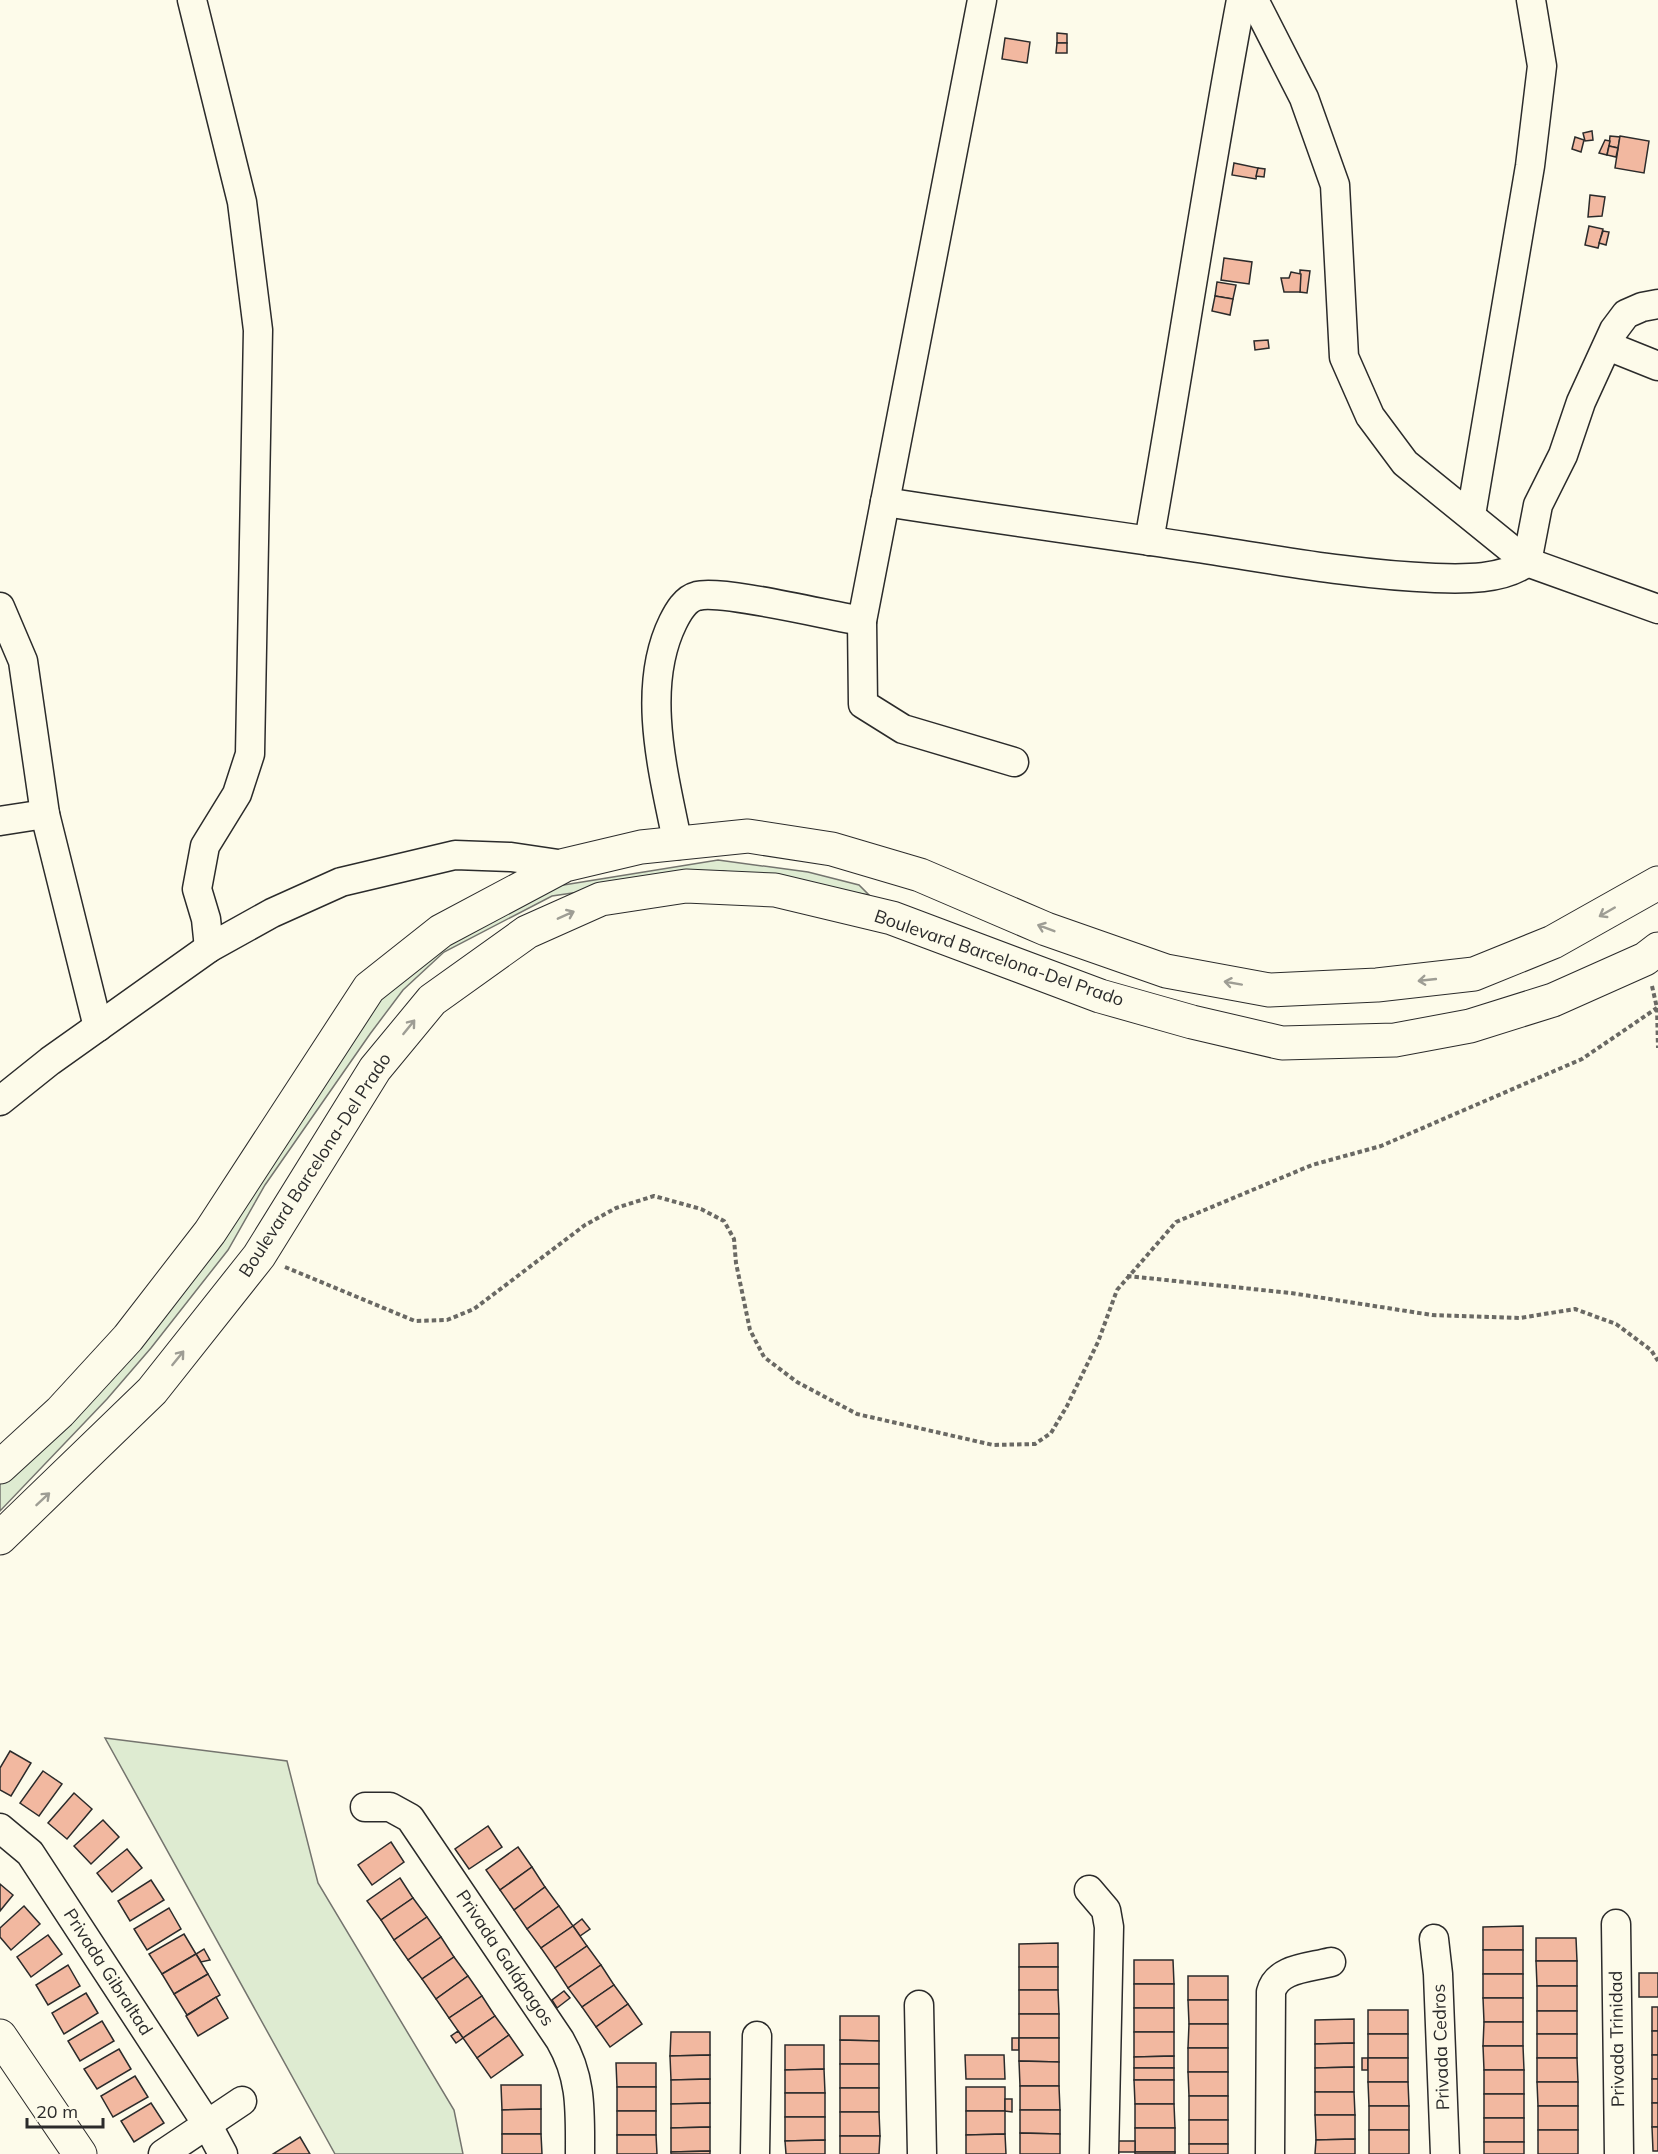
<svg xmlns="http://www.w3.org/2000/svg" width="1658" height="2154" viewBox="0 0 1658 2154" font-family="Mulish,sans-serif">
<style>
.green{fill:#deebd1;stroke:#74746e;stroke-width:1.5}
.building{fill:#f2b8a0;stroke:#2b2b2b;stroke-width:1.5}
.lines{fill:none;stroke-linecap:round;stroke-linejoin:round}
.minor-casing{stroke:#2b2b2b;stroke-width:31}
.major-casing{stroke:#2b2b2b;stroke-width:35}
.path{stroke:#6a6964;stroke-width:4;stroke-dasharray:4.5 3;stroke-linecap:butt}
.minor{stroke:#fdfbea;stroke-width:28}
.major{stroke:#fdfbea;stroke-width:33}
.oneway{stroke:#9e9d94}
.labels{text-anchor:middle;stroke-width:4.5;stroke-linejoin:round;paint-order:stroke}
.street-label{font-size:18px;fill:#2b2b2b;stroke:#fdfbea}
</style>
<rect width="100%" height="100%" fill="#fdfbea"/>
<!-- green -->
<g class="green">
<path d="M718,860L808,872L859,885L869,895L723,871L552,896L444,952L403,990L370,1034L265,1185L228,1250L151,1348L107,1399L0,1511V1483L356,1027L394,983L442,942L545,888Z"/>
<path d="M105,1738L287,1761L318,1883L454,2110L463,2154H335Z"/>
</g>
<!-- building -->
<g class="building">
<path d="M1057,33L1067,34V43H1057Z"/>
<path d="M1005,38L1030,42L1027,63L1002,59Z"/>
<path d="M1057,43H1067V53H1056Z"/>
<path d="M1592,131L1593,140L1585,141L1583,133Z"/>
<path d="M1610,136L1620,137L1618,148L1609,146Z"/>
<path d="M1620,136L1649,141L1644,173L1615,168Z"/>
<path d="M1575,137L1584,140L1581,152L1572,149Z"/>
<path d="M1605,140L1610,141L1607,155L1599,153Z"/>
<path d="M1609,146L1618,148L1616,157L1607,155Z"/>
<path d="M1234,163L1258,168L1256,179L1232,175Z"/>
<path d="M1258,168L1265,169L1264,177L1256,176Z"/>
<path d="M1590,195L1605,197L1602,216L1588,217Z"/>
<path d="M1589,226L1603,229L1598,248L1585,245Z"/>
<path d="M1603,231L1609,232L1606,245L1599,243Z"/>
<path d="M1224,258L1252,262L1249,284L1221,280Z"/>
<path d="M1300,270L1310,271L1307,293L1300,292Z"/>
<path d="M1291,272L1301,274L1300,292H1284L1281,278H1289Z"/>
<path d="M1217,282L1236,285L1233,299L1215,296Z"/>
<path d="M1215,296L1233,299L1230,315L1212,311Z"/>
<path d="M1268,340L1269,348L1255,350L1254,341Z"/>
<path d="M10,1751L31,1763L11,1796L0,1790V1768Z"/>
<path d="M43,1771L62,1784L39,1816L20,1803Z"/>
<path d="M74,1793L92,1809L67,1839L48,1823Z"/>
<path d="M103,1820L119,1837L91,1864L74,1846Z"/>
<path d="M488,1826L502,1847L469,1869L455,1849Z"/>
<path d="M391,1842L404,1862L372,1885L358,1865Z"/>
<path d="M518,1847L532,1867L500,1890L486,1870Z"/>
<path d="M127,1849L142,1868L112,1892L97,1873Z"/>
<path d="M532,1867L545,1887L514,1910L500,1890Z"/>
<path d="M400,1878L413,1898L381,1920L367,1901Z"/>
<path d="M151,1880L164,1900L130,1921L118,1901Z"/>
<path d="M0,1884L13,1895L0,1911Z"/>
<path d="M545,1887L559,1906L527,1929L514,1910Z"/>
<path d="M413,1898L427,1917L394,1940L381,1920Z"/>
<path d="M24,1906L40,1924L11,1950L0,1937V1928Z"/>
<path d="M559,1906L573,1926L541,1948L527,1929Z"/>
<path d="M169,1908L181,1929L147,1950L134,1929Z"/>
<path d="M427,1917L441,1937L408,1960L394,1940Z"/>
<path d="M582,1919L590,1929L580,1936L573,1926Z"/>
<path d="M573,1926L587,1946L555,1968L541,1948Z"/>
<path d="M1523,1926V1950H1483V1927Z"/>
<path d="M184,1934L196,1954L162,1974L149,1954Z"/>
<path d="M48,1935L62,1954L31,1977L17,1957Z"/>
<path d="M441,1937L454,1957L422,1979L408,1960Z"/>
<path d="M1536,1938H1576L1577,1961H1536Z"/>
<path d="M1058,1943V1967H1019V1944Z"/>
<path d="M587,1946L601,1965L568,1988L555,1968Z"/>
<path d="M204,1949L210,1960L201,1962L196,1954Z"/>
<rect x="1483" y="1950" width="40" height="24"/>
<path d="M196,1954L208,1974L174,1994L162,1974Z"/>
<path d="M454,1957L468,1976L436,1999L422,1979Z"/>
<path d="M1134,1960H1173L1174,1984H1134Z"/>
<path d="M1536,1961H1577V1986H1537Z"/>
<path d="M68,1965L80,1986L48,2005L36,1985Z"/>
<path d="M601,1965L614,1985L582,2007L568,1988Z"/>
<rect x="1019" y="1967" width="39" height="23"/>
<rect x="1639" y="1973" width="19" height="24"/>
<path d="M208,1974L220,1995L187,2015L174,1994Z"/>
<rect x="1483" y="1974" width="40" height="24"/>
<path d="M468,1976L482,1996L449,2018L436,1999Z"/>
<rect x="1188" y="1976" width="40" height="24"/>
<rect x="1134" y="1984" width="40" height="24"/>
<path d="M614,1985L628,2004L596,2027L582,2007Z"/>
<rect x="1537" y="1986" width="40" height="25"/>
<path d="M1019,1990H1058L1059,2014H1019Z"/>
<path d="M564,1991L570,1998L557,2008L552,2000Z"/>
<path d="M86,1993L98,2013L64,2034L52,2013Z"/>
<path d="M482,1996L495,2016L463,2038L449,2018Z"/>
<path d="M216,1997L228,2018L198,2036L186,2016Z"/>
<path d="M1483,1998H1523V2022H1484Z"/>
<path d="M1188,2000H1228V2024H1189Z"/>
<path d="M628,2004L642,2024L610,2047L596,2027Z"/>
<rect x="1652" y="2007" width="6" height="24"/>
<rect x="1134" y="2008" width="40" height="24"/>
<rect x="1368" y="2010" width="40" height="24"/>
<rect x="1537" y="2011" width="40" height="23"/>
<rect x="1019" y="2014" width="40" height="24"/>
<path d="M495,2016L509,2035L477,2058L463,2038Z"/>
<path d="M840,2016H879V2041L840,2040Z"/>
<path d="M1354,2019V2043L1315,2044V2020Z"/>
<path d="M102,2021L114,2041L80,2061L68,2041Z"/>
<path d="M1484,2022H1523V2046H1483Z"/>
<path d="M1189,2024H1228V2048H1188Z"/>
<path d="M458,2031L463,2038L456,2043L451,2036Z"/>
<rect x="1652" y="2031" width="6" height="24"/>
<path d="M671,2032H710V2055L670,2056Z"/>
<path d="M1134,2032H1174V2056L1134,2057Z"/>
<rect x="1368" y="2034" width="40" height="24"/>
<rect x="1537" y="2034" width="40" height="24"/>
<path d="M509,2035L523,2055L491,2078L477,2058Z"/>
<rect x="1012" y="2038" width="7" height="12"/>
<path d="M1019,2038H1059V2062L1019,2061Z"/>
<path d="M840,2040L879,2041V2064H840Z"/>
<path d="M1354,2043V2067L1315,2068V2044Z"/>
<path d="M785,2045H824V2069L785,2070Z"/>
<path d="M1483,2046H1523L1524,2070H1484Z"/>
<rect x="1188" y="2048" width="40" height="24"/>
<path d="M119,2049L131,2069L97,2089L84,2069Z"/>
<path d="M710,2055V2079L671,2080L670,2056Z"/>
<path d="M965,2055H1004L1005,2079H966Z"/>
<rect x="1652" y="2055" width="6" height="24"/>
<path d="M1174,2056V2068H1134V2057Z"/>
<rect x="1362" y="2058" width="6" height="12"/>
<rect x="1368" y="2058" width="40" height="24"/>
<path d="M1537,2058H1577L1578,2082H1537Z"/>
<path d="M1019,2061L1059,2062V2086H1020Z"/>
<path d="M616,2063H656V2087H617Z"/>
<rect x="840" y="2064" width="39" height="24"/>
<path d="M1354,2067V2092H1315V2068Z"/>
<rect x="1134" y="2068" width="40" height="12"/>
<path d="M824,2069L825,2093H785V2070Z"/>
<rect x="1484" y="2070" width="40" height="24"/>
<path d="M1188,2072H1228V2096H1189Z"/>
<path d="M135,2076L148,2097L113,2117L101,2096Z"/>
<path d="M710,2079V2103L671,2104V2080Z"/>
<rect x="1652" y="2079" width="6" height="24"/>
<path d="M1134,2080H1174V2104H1135Z"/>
<path d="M1368,2082H1408L1409,2106H1369Z"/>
<path d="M1537,2082H1578V2106H1538Z"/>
<path d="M501,2085H541V2109L502,2110Z"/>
<path d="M1020,2086H1059L1060,2110H1020Z"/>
<rect x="617" y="2087" width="39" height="24"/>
<rect x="966" y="2087" width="39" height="24"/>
<rect x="840" y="2088" width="39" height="24"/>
<path d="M1315,2092H1354L1355,2115H1315Z"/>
<rect x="785" y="2093" width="40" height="24"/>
<rect x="1484" y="2094" width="40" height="24"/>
<rect x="1189" y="2096" width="39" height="24"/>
<path d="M1005,2099H1012V2112L1005,2111Z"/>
<path d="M151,2103L164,2123L134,2142L121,2121Z"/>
<path d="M710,2103V2127L671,2128V2104Z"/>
<rect x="1652" y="2103" width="6" height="24"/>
<path d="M1135,2104H1174L1175,2128H1135Z"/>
<rect x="1369" y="2106" width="40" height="24"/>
<rect x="1538" y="2106" width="40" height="24"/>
<path d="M541,2109V2134H502V2110Z"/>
<path d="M1020,2110H1060V2134L1020,2133Z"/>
<rect x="617" y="2111" width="39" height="24"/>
<path d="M966,2111H1005V2134L966,2135Z"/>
<path d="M840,2112H879L880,2136H840Z"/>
<path d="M1315,2115H1355V2139L1316,2140Z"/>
<path d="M785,2117H825V2140L785,2141Z"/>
<rect x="1484" y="2118" width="40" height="24"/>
<rect x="1189" y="2120" width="39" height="24"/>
<path d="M710,2127V2151L671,2152V2128Z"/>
<path d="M1652,2127H1658V2151H1653Z"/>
<rect x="1135" y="2128" width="40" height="24"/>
<rect x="1369" y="2130" width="40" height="24"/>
<rect x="1538" y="2130" width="40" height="24"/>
<path d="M1020,2133L1060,2134V2154H1020Z"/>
<path d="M502,2134H541L542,2154H502Z"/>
<path d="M1005,2134L1006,2154H966V2135Z"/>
<path d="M617,2135H656L657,2154H617Z"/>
<path d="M840,2136H880L879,2154H840Z"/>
<path d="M300,2137L310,2154H273Z"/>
<path d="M1355,2139V2154H1315L1316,2140Z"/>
<path d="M825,2140V2154H786L785,2141Z"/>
<rect x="1115" y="2141" width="20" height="11"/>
<rect x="1484" y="2142" width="40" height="12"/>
<rect x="1189" y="2144" width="39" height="10"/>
<path d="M710,2151V2154H671V2152Z"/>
<rect x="1135" y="2152" width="40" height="2"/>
</g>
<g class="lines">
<defs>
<g id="minor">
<path d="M192,0L242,202L258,330L250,754L237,794L205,846L197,889L206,919L209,948"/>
<path d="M982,0L862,621L863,704L903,729L1014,762"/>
<path d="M1254,0L1304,98L1335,185L1344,357L1370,416L1405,463L1527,562L1658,609"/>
<path d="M1608,346L1658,366"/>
<path d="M885,502C987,518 1089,532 1191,547C1272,559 1354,575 1435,578C1464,579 1503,580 1527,562L1538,505L1563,455L1581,402L1614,330L1626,314L1642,307L1658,304"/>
<path d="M1471,515L1530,166L1542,66L1531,0"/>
<path d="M1149,541C1181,361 1207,180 1241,0"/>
<path d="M0,607L23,661L45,814L98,1027"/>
<path d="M0,821L45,814"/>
<path d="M678,845C664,775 640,689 673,622C678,612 685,599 697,596C721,589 830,616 862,621"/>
<path d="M0,1101L50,1061L209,948L272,913L341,882L455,855L511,857L565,865"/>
<path d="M365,1807H390L410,1818L560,2040C582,2078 580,2111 580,2154"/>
<path d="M0,1828L30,1853L207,2124L223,2154"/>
<path d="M1089,1890L1106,1910L1109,1927L1104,2154"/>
<path d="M1616,1924L1619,2154"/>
<path d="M1434,1939L1438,1974L1445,2154"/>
<path d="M919,2005L922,2154"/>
<path d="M163,2154L242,2101"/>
<path d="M755,2154L757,2036"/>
<path d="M1270,2154L1271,1992C1277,1968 1309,1968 1331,1962"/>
</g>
<g id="major">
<path d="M0,1467L60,1412L128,1338L210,1232L369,988L441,931L565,865L641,847L748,836L832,849L920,875L1046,929L1166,971L1269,990L1377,985L1474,974L1553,942L1658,883"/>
<path d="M0,1538L152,1391L259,1256L375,1069L432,1000L527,932L601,899L686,886L775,890L892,918L1100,996L1192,1022L1282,1043L1395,1040L1470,1026L1553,1000L1645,959L1658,949"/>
<path d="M0,2036L80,2154"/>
</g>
</defs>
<!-- minor casing -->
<use href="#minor" class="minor-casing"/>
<!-- major casing -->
<use href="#major" class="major-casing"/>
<!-- path -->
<g class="path">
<path d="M1652,986L1657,1008L1658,1048"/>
<path d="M285,1267L415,1321L447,1320L474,1309L585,1225L616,1208L654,1196L701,1209L724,1221L734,1239L736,1263L750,1330L764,1357L797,1382L857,1414L993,1445L1035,1444L1051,1433L1067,1406L1098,1342L1117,1290L1176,1222L1312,1165L1381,1146L1582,1059L1657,1008"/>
<path d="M1127,1276L1291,1293L1432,1315L1520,1318L1575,1309L1616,1324L1651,1350L1658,1361"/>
</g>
<!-- minor -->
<use href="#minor" class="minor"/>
<!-- major -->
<use href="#major" class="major"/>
</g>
<!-- one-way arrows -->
<defs><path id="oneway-shaft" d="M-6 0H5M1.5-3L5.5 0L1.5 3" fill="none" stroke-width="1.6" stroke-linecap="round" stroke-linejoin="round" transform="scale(1.5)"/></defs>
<g class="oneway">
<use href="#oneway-shaft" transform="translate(1607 912) rotate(150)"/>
<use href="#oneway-shaft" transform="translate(566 915) rotate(-24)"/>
<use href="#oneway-shaft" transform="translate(1046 928) rotate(-159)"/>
<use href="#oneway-shaft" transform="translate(1427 980) rotate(174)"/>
<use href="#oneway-shaft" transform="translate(1233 983) rotate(-170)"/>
<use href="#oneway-shaft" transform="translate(409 1027) rotate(-51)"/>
<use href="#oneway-shaft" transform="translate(178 1358) rotate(-51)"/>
<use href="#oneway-shaft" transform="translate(43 1499) rotate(-43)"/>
</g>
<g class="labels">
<!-- street labels -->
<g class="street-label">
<text transform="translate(999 958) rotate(19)" y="6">Boulevard Barcelona-Del Prado</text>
<text transform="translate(315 1165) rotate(-57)" y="6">Boulevard Barcelona-Del Prado</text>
<text transform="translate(505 1958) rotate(56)" y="6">Privada Galápagos</text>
<text transform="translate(108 1972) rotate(57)" y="6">Privada Gibraltad</text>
<text transform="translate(1617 2039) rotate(-91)" y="6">Privada Trinidad</text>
<text transform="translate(1441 2047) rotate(-92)" y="6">Privada Cedros</text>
</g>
</g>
<!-- scale -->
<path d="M27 2118v9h76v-9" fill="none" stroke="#2b2b2b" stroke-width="3"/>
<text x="36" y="2118" font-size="18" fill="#2b2b2b" stroke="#fdfbea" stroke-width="4.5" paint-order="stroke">20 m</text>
</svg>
